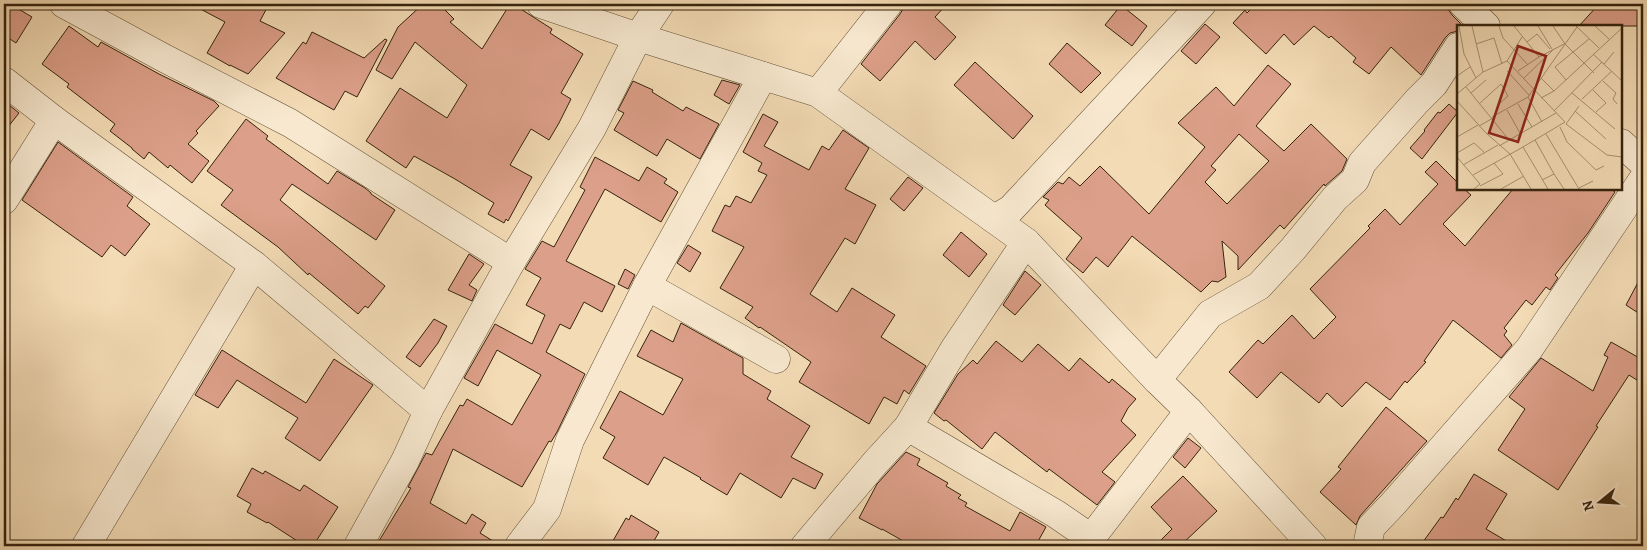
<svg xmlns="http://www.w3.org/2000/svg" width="1647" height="550" viewBox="0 0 1647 550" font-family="Alegreya,serif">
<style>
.building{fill:#dc9f89;stroke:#35230d;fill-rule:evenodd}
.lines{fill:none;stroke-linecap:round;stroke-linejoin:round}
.minor-casing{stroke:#645137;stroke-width:29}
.minor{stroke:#f7e8cf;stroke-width:28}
.inset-road{fill:none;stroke:#a79172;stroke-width:1}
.view{fill:#8f2418;fill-opacity:0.15;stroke:#8f2418;stroke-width:2.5}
.inset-edge{fill:none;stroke:#35230d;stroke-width:2.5}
</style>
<rect width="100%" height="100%" fill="#f3dbb5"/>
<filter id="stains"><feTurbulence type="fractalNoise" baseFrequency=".004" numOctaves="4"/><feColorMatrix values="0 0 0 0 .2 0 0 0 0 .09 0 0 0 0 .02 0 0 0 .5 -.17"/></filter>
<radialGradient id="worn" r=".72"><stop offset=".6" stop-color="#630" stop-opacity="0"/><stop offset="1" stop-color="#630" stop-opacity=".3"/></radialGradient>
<!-- building -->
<g class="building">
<path d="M4,4H10L32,17L16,43L4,35Z"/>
<path d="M191,4H269L260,21L285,33L248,74L230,65V66L207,53L225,22Z"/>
<path d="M423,4H439L454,19L450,22L482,49L510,4H513L552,29L550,33L583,54L561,93L571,99L559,123L549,140L531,129L510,165L532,177L508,221L506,219L504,223L488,214L494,203L455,179L414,156L406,168L366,141L400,88L447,118L467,85L415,42L392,79L376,70L398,27Z"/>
<path d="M906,4H947L935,17L956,37L935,60L915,41L880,81L861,64L900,14Z"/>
<path d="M1256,4H1448V9L1452,15L1462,25L1458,26V31L1450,33L1445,38L1421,75L1391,47L1369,74L1353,62L1356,58L1331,36L1329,38L1314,26L1294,45L1284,34L1266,54L1233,23L1245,10L1247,13Z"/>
<path d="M1599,4H1643V26H1579Z"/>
<path d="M1121,5L1147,26L1132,46L1105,25Z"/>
<path d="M1205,24L1220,37L1196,64L1181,51Z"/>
<path d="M69,26L98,47L101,42L159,74L214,101L219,106L196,131L198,133L188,144L209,161L192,183L170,165L168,168L149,152L144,159L132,149V148L110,131L115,124L67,87L69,84L42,64Z"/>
<path d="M312,32L364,58L385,39L387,40L357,97L345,91L334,110L276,78L303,42L306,44Z"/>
<path d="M1067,43L1101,73L1081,93L1049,64Z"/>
<path d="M975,62L1033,116L1013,139L954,85Z"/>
<path d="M1268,65L1291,84L1256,126L1284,151L1311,124L1347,159L1342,171L1325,186L1324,184L1284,229L1280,225L1238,270V256L1222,241L1226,277L1218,282L1212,281L1201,292L1132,236L1108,267L1096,257L1083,273L1066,259L1082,238L1045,205L1049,200L1043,197L1058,182L1063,184L1069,177L1080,186L1100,166L1149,214L1205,147L1178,123L1216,87L1234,106ZM1239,134L1269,161L1227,204L1205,182L1216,170L1211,166Z"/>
<path d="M722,80L740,85L729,104L714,95Z"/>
<path d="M633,81L653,90L652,92L683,111L686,107L719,124L700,159L667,139L657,156L614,130L624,113L618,110Z"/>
<path d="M4,101L19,113L4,132Z"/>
<path d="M1449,104L1458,112L1422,159L1410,148L1425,131L1424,130L1438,112L1440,113Z"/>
<path d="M763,114L778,122L764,146L809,170L822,146L829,150L843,130L869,148L845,189L876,205L855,244L845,238L810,294L837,312L852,288L895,315L881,337L926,366L909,394L904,390L897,404L884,397L869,424L799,382L811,362L760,327L759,328L745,318L753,307L720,288L744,247L712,231L725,205L730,207L736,196L751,203L767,175L758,171L762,163L743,152Z"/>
<path d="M246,119L268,136L266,139L328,184L337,171L365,188L371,193V194L395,210L376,240L292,184L280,200L385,286L368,308L365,306L358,314L309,273L308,275L278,247L221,205L233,190L207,171Z"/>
<path d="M58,142L133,197L127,206L150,224L125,256L111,245L102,257L22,200Z"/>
<path d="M595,157L639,181L647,167L667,179L664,183L678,192L661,222L605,189L566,261L615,286L602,312L584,302L570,329L560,324L546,352L585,374L557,432L551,442L549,441L522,487L453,449L430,503L466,524L472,514L486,523L480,533L501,546H376L411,488L408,487L426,453L432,455L460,405L463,406L467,399L512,425L541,375L497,350L478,386L464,378L495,324L532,344L545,315L526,305L541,278L525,269L542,241L554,247L585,190L580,187Z"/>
<path d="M1436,161L1458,183V189H1464L1471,195L1443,224L1465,246L1513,189H1611L1615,192L1588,233L1555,275L1558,278L1550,290L1546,287L1532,305L1526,300L1504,328L1507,331L1504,335L1512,345L1501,358L1453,320L1424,361L1426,362L1407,383L1405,381L1390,400L1366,382L1342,407L1327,393L1319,403L1281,372L1257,398L1229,372L1258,340L1263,344L1292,315L1314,339L1336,317L1310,289L1370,228L1368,226L1385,209L1400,225L1438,184L1425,172Z"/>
<path d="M908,177L923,188L904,211L890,199Z"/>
<path d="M961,232L987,254L969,277L943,255Z"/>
<path d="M688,245L701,253L690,272L677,263Z"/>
<path d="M469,254L484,264L469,285L477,290L472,301L448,290Z"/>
<path d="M625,269L635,275L628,289L618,284Z"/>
<path d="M1025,271L1041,285L1015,315L1003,305Z"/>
<path d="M1643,273V316L1626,305Z"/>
<path d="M434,319L447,326L438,343L420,367L406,357Z"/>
<path d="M681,323L743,358V374L771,391L767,399L810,426L791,457L823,474L815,489L793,478L781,498L740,473L727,495L700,479L701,478L664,457L648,485L603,458L615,437L600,428L620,391L663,415L683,379L637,356L651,330L673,342Z"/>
<path d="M996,341L1022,362L1038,344L1069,371L1080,358L1109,383L1112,379L1136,399L1128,408L1121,421L1136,435L1102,472L1115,482L1097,505L1049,469L1047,472L995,432L982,449L946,420L944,421L934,413L958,374L973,360L977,364Z"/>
<path d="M1611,342L1643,360V384L1629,375L1596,426L1598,427L1558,490L1498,450L1525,409L1509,397L1541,358L1593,391L1608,357L1604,355Z"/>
<path d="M222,350L306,403L334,359L373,385L320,461L285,438L298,418L237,380L218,408L195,395Z"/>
<path d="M1386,407L1427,441L1360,516L1356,525L1320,492L1341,469L1338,467Z"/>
<path d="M1188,438L1201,448L1185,468L1173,457Z"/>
<path d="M906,452L920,459L917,465L948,483L946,486L961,495L958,498L967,503L965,506L1010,531L1020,512L1046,527L1036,545L1037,546H912L882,529V530L859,518L877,484Z"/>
<path d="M252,468L263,474L265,471L300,491L304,485L338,507L315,543L310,541L305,546L268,522L267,523L247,512L251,504L237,496Z"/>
<path d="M1474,474L1507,494L1486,529L1515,546H1420L1441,517L1443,518L1456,498L1458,500Z"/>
<path d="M1183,476L1217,511L1180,546H1155L1172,529L1151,507Z"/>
<path d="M631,515L659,532L651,546H610L626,518L629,520Z"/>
</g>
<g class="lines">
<defs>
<g id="minor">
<path d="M64,4L164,58L290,123L511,262"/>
<path d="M541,4L638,37L818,93L1026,242L1157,380L1189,411L1313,546"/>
<path d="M1463,4L1486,26"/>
<path d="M4,81L54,120"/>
<path d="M818,93L888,4"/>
<path d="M1621,143L1643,163"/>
<path d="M4,200L54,120L254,265L428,411"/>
<path d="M994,219L1011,209L1202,4"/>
<path d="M647,286L776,359"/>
<path d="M1157,380L1210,314L1259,286L1293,249L1335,198L1355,180L1362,163L1417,101L1434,84L1458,47"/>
<path d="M908,427L955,348L1026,242"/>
<path d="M86,546L254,265"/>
<path d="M358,546L405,461L428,411L511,262L592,128L638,37L660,4"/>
<path d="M519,546L547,509L570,440L647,286L763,76"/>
<path d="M805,546L875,463L908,427L1056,514L1091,538"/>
<path d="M1085,546L1189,411"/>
<path d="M1367,546L1371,527L1393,504L1529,349L1643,179"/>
</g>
</defs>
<!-- minor casing -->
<use href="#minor" class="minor-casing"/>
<!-- minor -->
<use href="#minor" class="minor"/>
</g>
<!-- overview -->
<g transform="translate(1457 25)">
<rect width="165" height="165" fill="#f3dbb5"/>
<path class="inset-road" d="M2,1L7,29L19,53M15,1L26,47M42,1L46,13L71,40M57,1L82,32L61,46M81,1L95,24M96,1L108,19L137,48M119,1L142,23M138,1L152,14M70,17L80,9L93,24M19,19L37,13L45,39M136,29L165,56M82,32L107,19M50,36L108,97L66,122L91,164M147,39L157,27M50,46L72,70M0,51L13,42M67,53L97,24M84,53L97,66M109,55L98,42L132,14M146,56L159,68L156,74L160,79M9,62L52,115M136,65L149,78L139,87M14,68L29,55M115,68L158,104M0,69L26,47L50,36L65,12M71,72L85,97M84,73L97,66L165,3M125,74L155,46M0,76L29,108L53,129L74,164M22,79L44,59L51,71L42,79M61,79L75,102M122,81L109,99L150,130L165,132M50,85L63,108M97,86L145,37M118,86L149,114M35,92L71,72L120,2M22,101L36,93M103,102L110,117L139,145L147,141M89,109L122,164M0,112L21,100M78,115L97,149M42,121L99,88M0,128L17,118L28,128M0,132L23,159L17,164M6,140L41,120M16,150L66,122M85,155L97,149L107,164M23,161L46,149L37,138M122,163L136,156M44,164L67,151"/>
<path class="view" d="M61,21L89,31L61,117L32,108Z"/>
<rect width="165" height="165" class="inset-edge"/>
</g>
<!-- margin -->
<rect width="1647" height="550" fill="none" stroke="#f3dbb5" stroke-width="20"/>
<rect x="5" y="5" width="1637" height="540" fill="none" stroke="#35230d" stroke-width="2.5"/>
<rect x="10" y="10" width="1627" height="530" fill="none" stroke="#35230d"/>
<!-- north arrow -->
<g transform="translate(1600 502) rotate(252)" stroke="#f7e8cf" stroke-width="4" paint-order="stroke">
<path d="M0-4L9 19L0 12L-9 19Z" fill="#35230d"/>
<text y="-8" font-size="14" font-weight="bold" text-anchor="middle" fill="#35230d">N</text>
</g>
<rect width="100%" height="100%" filter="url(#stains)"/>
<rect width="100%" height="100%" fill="url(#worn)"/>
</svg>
